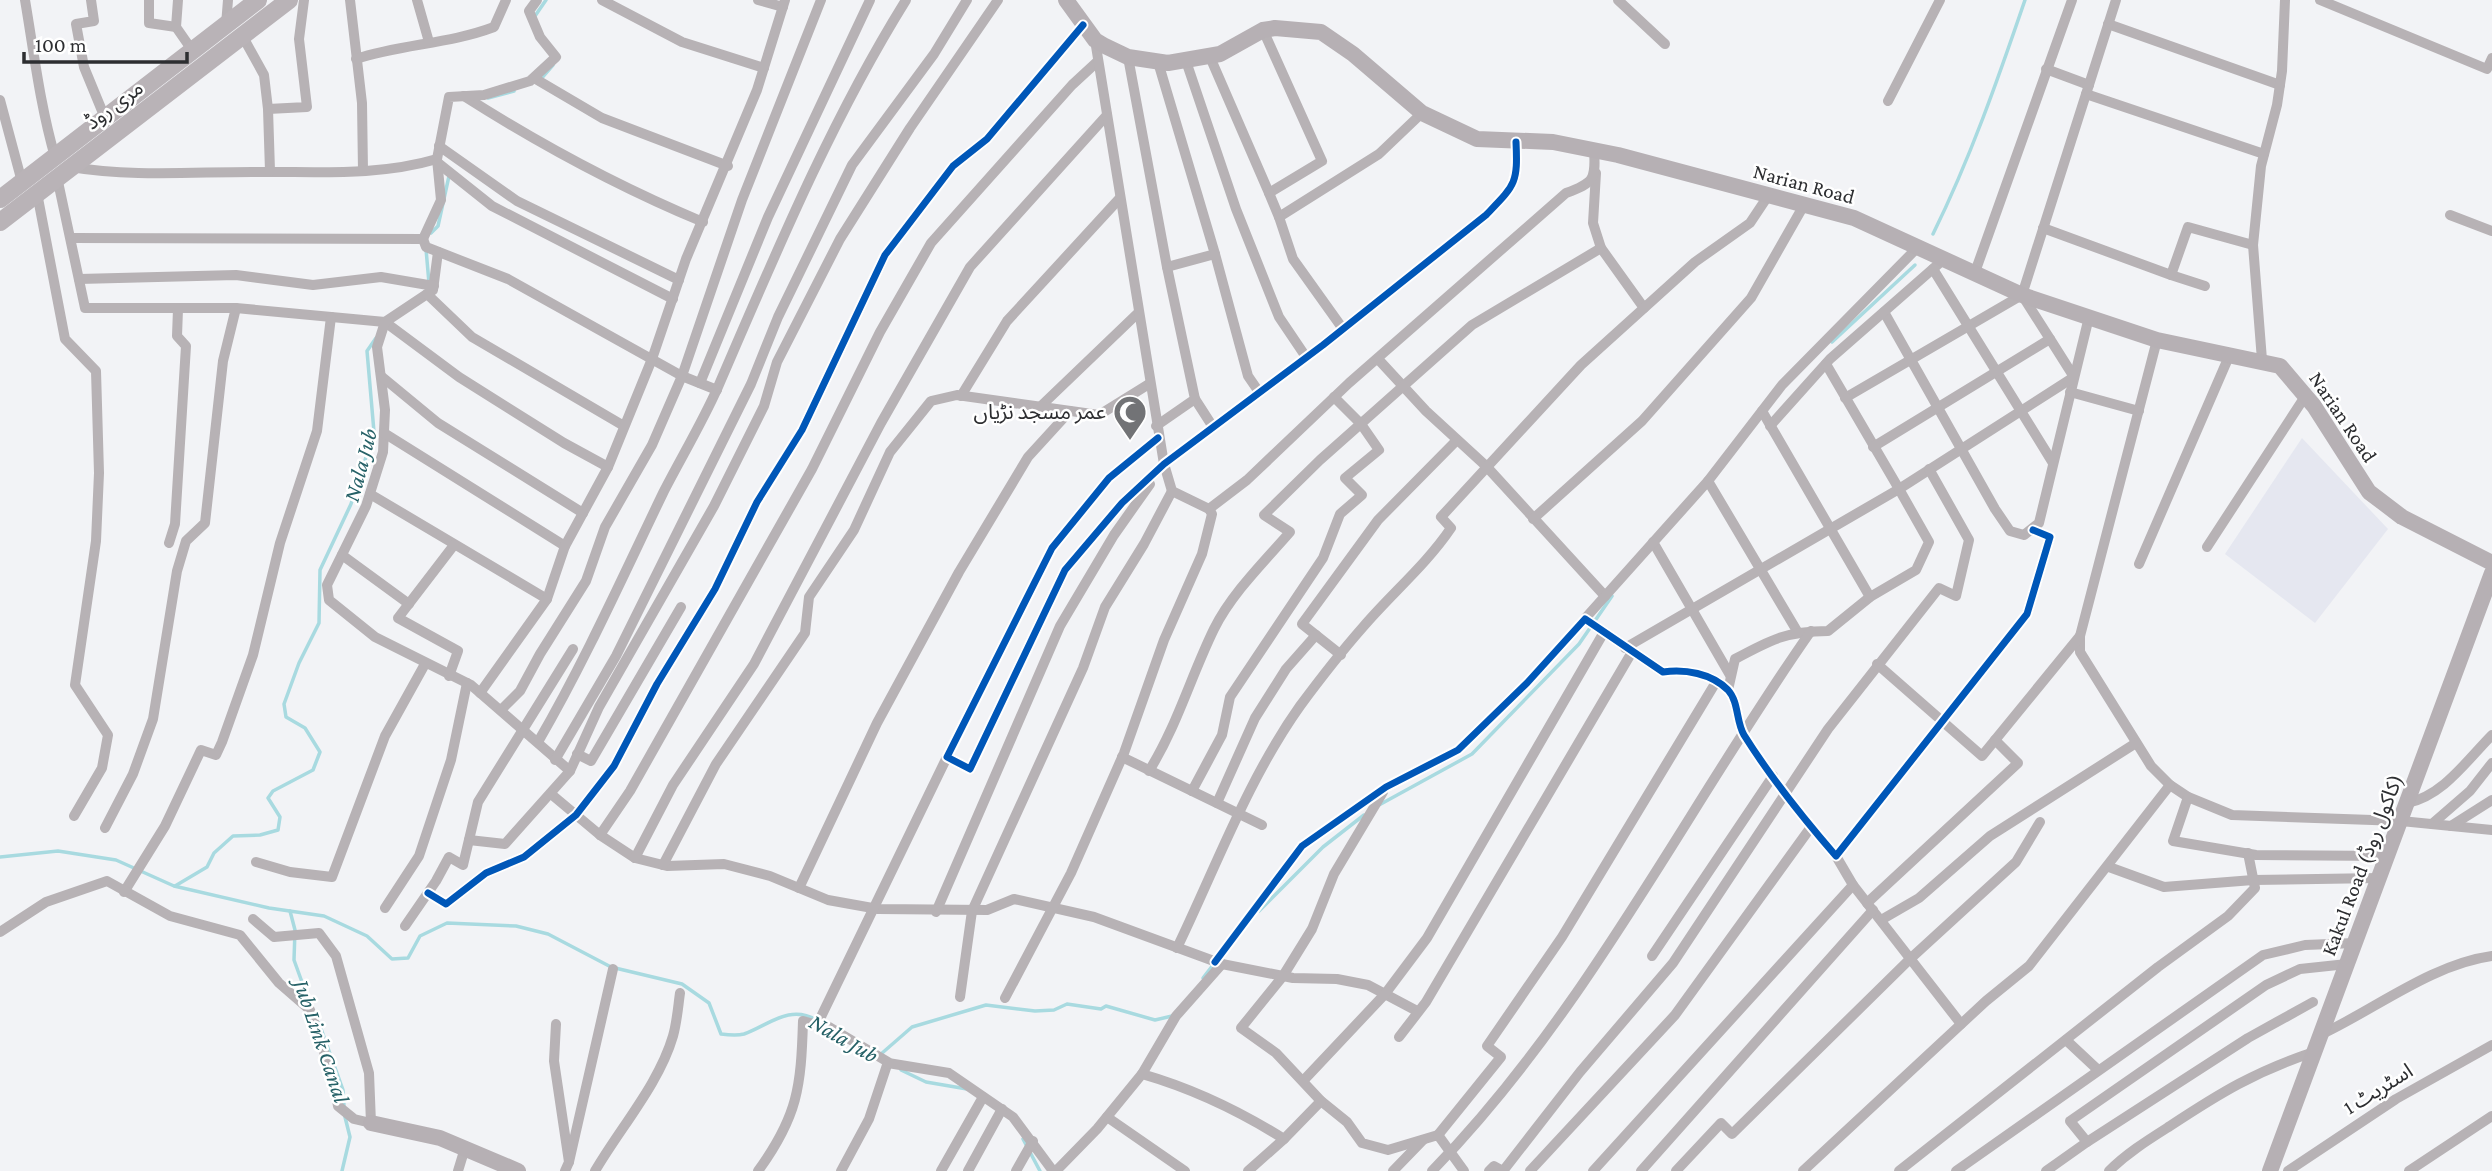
<svg xmlns="http://www.w3.org/2000/svg" width="2492" height="1171" viewBox="0 0 2492 1171" font-family="'Crimson Pro','Noto Sans Arabic',serif">
<style>
.built{fill:#e5e7f0}
.lines{fill:none;stroke-linecap:round;stroke-linejoin:round}
.stream{stroke:#a8dae0;stroke-width:3.5}
.street{stroke:#b7b2b5;stroke-width:10}
.secondary{stroke:#b6b0b4;stroke-width:16}
.primary{stroke:#b9b3b7;stroke-width:18}
.cycleway-casing{stroke:#fff;stroke-width:11}
.cycleway{stroke:#0057b8;stroke-width:7}
.labels{text-anchor:middle;stroke-width:5;stroke-linejoin:round;paint-order:stroke}
.street-label{font-size:21px;fill:#2d2e31;stroke:#fff}
.poi-label{font-size:21px;fill:#2d2e31;stroke:#fff;text-anchor:end}
.water-label{font-size:23px;font-style:italic;fill:#266167;stroke:#fff}
</style>
<rect width="100%" height="100%" fill="#f2f3f6"/>
<!-- built -->
<path class="built" d="M2302,438L2388,529L2315,623L2225,554Z"/>
<g class="lines">
<!-- stream -->
<g class="stream">
<path d="M535,16L546,0"/>
<path d="M540,80L553,65"/>
<path d="M488,98L514,91"/>
<path d="M431,233L438,226L449,176"/>
<path d="M1933,234C1970,159 1998,79 2025,0"/>
<path d="M426,249L429,283"/>
<path d="M1832,342L1915,265"/>
<path d="M1379,805L1472,754L1579,644L1612,596"/>
<path d="M0,857L58,851L116,860L174,886L269,908L324,916L367,936L392,959L408,958L420,936L447,923L516,926L548,934L611,967L682,984L709,1003L721,1034C728,1035 737,1036 744,1034C769,1025 789,1004 817,1020"/>
<path d="M175,886L207,867L214,853L233,836L260,835L278,830L280,817L268,798L273,791L313,770L320,752L305,728L286,717L284,704L299,663L319,623L320,570L351,504L374,432L367,351L376,338"/>
<path d="M290,911L295,930L294,960L311,1007"/>
<path d="M1259,911L1323,847L1364,815"/>
<path d="M1203,978L1213,965"/>
<path d="M319,1023L343,1090L344,1106"/>
<path d="M881,1054L912,1027L986,1005L1035,1011L1054,1010L1067,1004L1101,1009L1106,1006L1155,1020L1172,1016"/>
<path d="M901,1070L926,1082L967,1089"/>
<path d="M1023,1139L1040,1171"/>
<path d="M342,1171L350,1137L345,1117"/>
</g>
<!-- street -->
<g class="street">
<path d="M25,0C34,53 40,105 55,157"/>
<path d="M91,0L94,21L76,24L84,67L105,118"/>
<path d="M149,0V23L176,27"/>
<path d="M178,0L176,27L192,50"/>
<path d="M350,0L362,103L363,171"/>
<path d="M417,0L429,42"/>
<path d="M602,0L682,42L764,68"/>
<path d="M758,0L783,7"/>
<path d="M1618,0L1665,44"/>
<path d="M2320,0L2487,69L2492,58"/>
<path d="M2108,24L2280,85"/>
<path d="M226,25L228,0"/>
<path d="M243,37L264,75L268,109"/>
<path d="M1128,57L1167,267L1215,254L1158,62"/>
<path d="M1210,57L1269,193L1322,161L1263,30"/>
<path d="M356,59C401,44 449,44 494,27L506,0"/>
<path d="M1186,61L1236,209L1279,317L1306,357"/>
<path d="M2046,69L2089,85"/>
<path d="M534,78L602,118L728,166"/>
<path d="M2086,94L2264,154"/>
<path d="M464,96C541,145 619,187 703,222"/>
<path d="M0,100L22,182"/>
<path d="M1888,101L1940,0"/>
<path d="M439,146L517,201L679,280"/>
<path d="M438,163L492,206L673,299"/>
<path d="M71,167C130,177 192,172 252,172C314,171 376,177 437,159"/>
<path d="M270,171L268,109L307,107L299,39L304,0"/>
<path d="M1596,173L1593,223L1601,248L1644,308"/>
<path d="M57,177L85,308H236L385,322L459,377L564,443L608,467"/>
<path d="M37,193L65,339L96,371L99,473L96,541L75,685L108,735L102,768L74,816"/>
<path d="M1269,193L1279,217L1379,154L1422,113"/>
<path d="M2450,215L2492,231"/>
<path d="M1279,217L1293,259L1343,329"/>
<path d="M2043,228L2171,275L2188,227L2253,245"/>
<path d="M72,238L423,239L426,247L508,279L682,376L717,390"/>
<path d="M423,239L441,200L437,159L449,97L484,95L530,81L556,57L540,37L529,11L537,0"/>
<path d="M438,252L433,290L385,322L377,347L385,410L383,452L366,506L327,585L329,600L375,637L471,685L570,771"/>
<path d="M1215,254L1248,376L1259,392"/>
<path d="M1933,269L2053,463"/>
<path d="M1974,275L2072,0"/>
<path d="M2171,275L2205,286"/>
<path d="M79,279L236,275L313,285L381,277L434,286"/>
<path d="M427,294L472,337L624,426"/>
<path d="M2022,295L2050,339"/>
<path d="M1884,312L1995,509L2010,531L2024,535L2039,523L2089,317"/>
<path d="M2157,340L2080,636V652L2151,766L2170,785L2188,797L2232,815L2401,821L2492,830"/>
<path d="M1378,359L1426,411L1486,466L1605,596"/>
<path d="M2262,360L2253,245L2261,166L2277,105L2282,71L2285,0"/>
<path d="M381,376L438,423L583,513"/>
<path d="M700,383L768,217L870,0"/>
<path d="M2070,392L2139,411"/>
<path d="M961,396L1007,321L1120,198"/>
<path d="M1845,398L2022,295L2116,0"/>
<path d="M1195,399L1213,427"/>
<path d="M1041,406L1138,313"/>
<path d="M1762,411L1870,597"/>
<path d="M1156,426L1195,399L1167,267"/>
<path d="M1770,426L1830,359L1943,260"/>
<path d="M384,433L565,546"/>
<path d="M1158,438L1109,478L1052,548L947,757L970,769L1065,570L1122,503L1164,464L1323,345L1486,215C1515,185 1518,184 1516,142"/>
<path d="M1708,481L1797,631"/>
<path d="M370,494L547,599"/>
<path d="M1209,509L1247,480L1349,383L1566,193C1594,183 1596,179 1594,150"/>
<path d="M1533,519L1642,421L1751,298L1804,205"/>
<path d="M1653,542L1730,675"/>
<path d="M169,543L175,524L186,346L177,336L178,309"/>
<path d="M2207,547L2306,395"/>
<path d="M342,555L409,604"/>
<path d="M2139,564L2230,354"/>
<path d="M1581,623L1708,481L1782,385L1917,248"/>
<path d="M1625,648L1899,489L1826,364"/>
<path d="M1341,655L1302,624L1378,520L1457,440"/>
<path d="M1877,664L1982,756L2080,636"/>
<path d="M449,676L458,651L398,618L454,545"/>
<path d="M1728,690L1735,659C1770,640 1787,631 1828,631L1870,597L1916,570L1929,542L1899,489L2074,377L2050,339L1873,447"/>
<path d="M480,693L547,599L565,546L608,467L652,359L686,259L757,90L785,0"/>
<path d="M501,710L520,691L540,654L586,581L605,527L652,445L682,376L742,200L821,0"/>
<path d="M538,742C585,661 623,576 664,491C682,456 702,423 718,387C775,255 830,122 906,0"/>
<path d="M577,754L591,761L681,607"/>
<path d="M1122,757L1262,825"/>
<path d="M555,760L616,656L751,384L778,317L852,165L934,54L967,0"/>
<path d="M1149,771C1177,726 1191,676 1214,629C1232,593 1264,562 1290,532L1264,515L1320,460L1472,325L1601,248"/>
<path d="M1192,791L1222,735L1230,697L1323,558L1340,514L1362,495L1345,478L1379,450L1361,424L1334,397"/>
<path d="M1383,792L1334,874L1312,929L1283,976L1241,1028L1276,1053L1321,1101L1347,1122L1362,1143L1388,1150L1438,1135L1464,1171"/>
<path d="M551,794L600,835L635,858L667,866L724,864L770,876L828,900L878,909L987,910L1014,899L1094,917L1222,964L1293,978L1337,979L1368,985L1417,1011"/>
<path d="M2188,797L2173,841L2256,855L2387,856"/>
<path d="M1217,803L1255,718L1286,669L1316,635"/>
<path d="M2407,803C2443,796 2467,760 2492,735"/>
<path d="M2432,824L2470,791L2492,763"/>
<path d="M2451,826L2492,800"/>
<path d="M105,828L133,774L153,719L177,571L186,541L205,523L223,361L236,308"/>
<path d="M600,835L630,791L812,469L880,332L931,243L1072,85L1098,61"/>
<path d="M469,840L505,844L570,771L599,707L714,506L764,406L777,362L840,239L910,128L998,0"/>
<path d="M635,858L673,785L754,664L881,423L970,267L1107,115"/>
<path d="M256,862L290,872L332,877L385,736L425,664"/>
<path d="M663,865L716,764L805,633L809,597L854,530L890,452L931,401L957,395L1099,415L1149,384"/>
<path d="M2109,867L2164,887L2253,880L2379,878"/>
<path d="M1853,885L1961,1024"/>
<path d="M799,888L877,723L959,572L1028,457L1070,411"/>
<path d="M124,892L165,826L201,750L216,755L222,742L253,655L280,543L317,431L331,317"/>
<path d="M428,893L446,904L486,873L524,857L576,815L614,766L657,684L715,589L757,502L802,430L885,255L953,166L987,139L1083,25"/>
<path d="M1867,903L2018,763L1995,740"/>
<path d="M385,908L419,856L451,760L467,683"/>
<path d="M936,912L1060,626L1114,535L1150,484"/>
<path d="M1881,920L1919,898L1990,836L2136,743"/>
<path d="M405,926L436,881L449,857L463,865L478,802L573,649"/>
<path d="M0,932L46,902L107,881L170,916L240,935L279,983L310,1010L333,1079L338,1106L354,1119L371,1123L369,1073L336,956L319,933L274,937L253,919"/>
<path d="M1177,948C1216,867 1248,779 1300,706C1320,679 1341,652 1363,627C1391,594 1426,565 1451,528L1441,517L1581,365L1695,262L1750,223L1768,196"/>
<path d="M1652,956L1773,776"/>
<path d="M1215,962L1302,846L1386,787L1458,750L1527,683L1585,619L1663,672C1685,669 1711,673 1728,690C1739,702 1736,722 1744,735C1771,778 1803,818 1836,856L2027,614L2050,537L2033,530"/>
<path d="M960,997L972,911L1083,668L1105,607L1144,544L1172,491"/>
<path d="M1005,998L1071,873L1124,753L1164,640L1202,554L1212,514L1209,509L1172,491L1164,464L1095,40"/>
<path d="M819,1021L888,1062L869,1119L841,1171"/>
<path d="M556,1024L554,1061L569,1162L565,1171"/>
<path d="M2320,1035C2374,1010 2432,964 2492,956"/>
<path d="M1399,1037L1426,1002L1632,652"/>
<path d="M2066,1040L2097,1069"/>
<path d="M888,1063L949,1073L1013,1117L1053,1171"/>
<path d="M1142,1074L1176,1016L1222,964"/>
<path d="M1303,1081L1385,994L1427,938L1604,632"/>
<path d="M1107,1117L1185,1171"/>
<path d="M1438,1135L1501,1057L1487,1046L1562,937L1716,682"/>
<path d="M2087,1142L2248,1038L2313,1002"/>
<path d="M569,1162L613,969"/>
<path d="M458,1171L465,1148"/>
<path d="M595,1171C620,1128 659,1084 673,1036C677,1022 678,1007 680,993"/>
<path d="M758,1171C798,1116 801,1087 803,1021L817,1025L947,757"/>
<path d="M941,1171L983,1097"/>
<path d="M968,1171L1002,1109"/>
<path d="M1016,1171L1033,1141"/>
<path d="M1056,1171L1097,1129L1142,1074C1194,1089 1238,1110 1284,1139L1321,1101"/>
<path d="M1248,1171L1284,1139"/>
<path d="M1393,1171L1423,1140"/>
<path d="M1432,1171C1587,1012 1684,812 1811,631"/>
<path d="M1489,1171L1494,1166L1503,1171"/>
<path d="M1503,1171L1580,1072L1673,963L1828,729L1939,588L1956,596L1969,540L1929,469"/>
<path d="M1530,1171L1675,1015L1811,827"/>
<path d="M1593,1171L1853,885L1836,856"/>
<path d="M1641,1171L1873,910"/>
<path d="M1676,1171L1721,1123L1732,1134L1910,959L2016,862L2040,822"/>
<path d="M1803,1171L1986,1001L2029,966L2170,785"/>
<path d="M1899,1171L2158,967L2228,916L2255,888L2248,853"/>
<path d="M1956,1171L2263,955L2305,945L2355,943"/>
<path d="M2046,1171L2087,1142L2070,1121L2266,985L2300,969L2347,964"/>
<path d="M2109,1171C2127,1153 2148,1140 2170,1126C2220,1093 2256,1071 2314,1052"/>
<path d="M2288,1171L2396,1099L2492,1045"/>
<path d="M2409,1171L2492,1116"/>
</g>
<!-- secondary -->
<g class="secondary">
<path d="M1066,0L1095,40L1105,46L1128,57L1168,63L1220,54L1263,30L1275,28L1321,32L1353,54L1422,113L1477,139L1553,142L1618,155L1854,218L2022,295L2157,340L2280,366L2314,406L2369,492L2402,517L2492,563"/>
<path d="M371,1123L440,1138L518,1171"/>
<path d="M2270,1171L2492,573"/>
</g>
<!-- primary -->
<g class="primary">
<path d="M0,199L258,0"/>
<path d="M0,222L289,0"/>
</g>
<defs>
<g id="cycleway">
<path d="M1158,438L1109,478L1052,548L947,757L970,769L1065,570L1122,503L1164,464L1323,345L1486,215C1515,185 1518,184 1516,142"/>
<path d="M428,893L446,904L486,873L524,857L576,815L614,766L657,684L715,589L757,502L802,430L885,255L953,166L987,139L1083,25"/>
<path d="M1215,962L1302,846L1386,787L1458,750L1527,683L1585,619L1663,672C1685,669 1711,673 1728,690C1739,702 1736,722 1744,735C1771,778 1803,818 1836,856L2027,614L2050,537L2033,530"/>
</g>
</defs>
<!-- cycleway casing -->
<use href="#cycleway" class="cycleway-casing"/>
<!-- cycleway -->
<use href="#cycleway" class="cycleway"/>
</g>
<!-- icons -->
<defs>
<symbol id="mosque-pin" viewBox="-11 -11 22 30"><path d="M0 17L-7.5 6A9.5 9.5 0 1 1 7.5 6Z" fill="#727376" stroke="#fff"/><path d="M3.5-4.9A6 6 0 1 0 3.5 4.9A5 5 0 1 1 3.5-4.9Z" fill="#fff"/></symbol>
</defs>
<g fill-rule="evenodd">
<use href="#mosque-pin" x="1111" y="393" width="38" height="52"/>
</g>
<g class="labels">
<!-- street labels -->
<g class="street-label">
<text transform="translate(114 105) rotate(-37)" y="7">مری روڈ</text>
<text transform="translate(1804 184) rotate(15)" y="7">Narian Road</text>
<text transform="translate(2343 417) rotate(56)" y="7">Narian Road</text>
<text transform="translate(2362 865) rotate(-69)" y="7">Kakul Road (کاکول روڈ)</text>
<text transform="translate(2378 1089) rotate(-32)" y="7">اسٹریٹ 1</text>
</g>
<!-- poi labels -->
<g class="poi-label">
<text x="1106" y="419">عمر مسجد نڑیاں</text>
</g>
<!-- water labels -->
<g class="water-label">
<text transform="translate(360 465) rotate(-75)" y="8">Nala Jub</text>
<text transform="translate(844 1038) rotate(30)" y="8">Nala Jub</text>
<text transform="translate(322 1041) rotate(71)" y="8">Jub Link Canal</text>
</g>
</g>
<!-- scale -->
<path d="M24 52v10h163v-10" fill="none" stroke="#2d2e31" stroke-width="3.5"/>
<text x="35" y="52" font-size="21" fill="#2d2e31" stroke="#ffffff" stroke-width="5" paint-order="stroke">100 m</text>
</svg>
